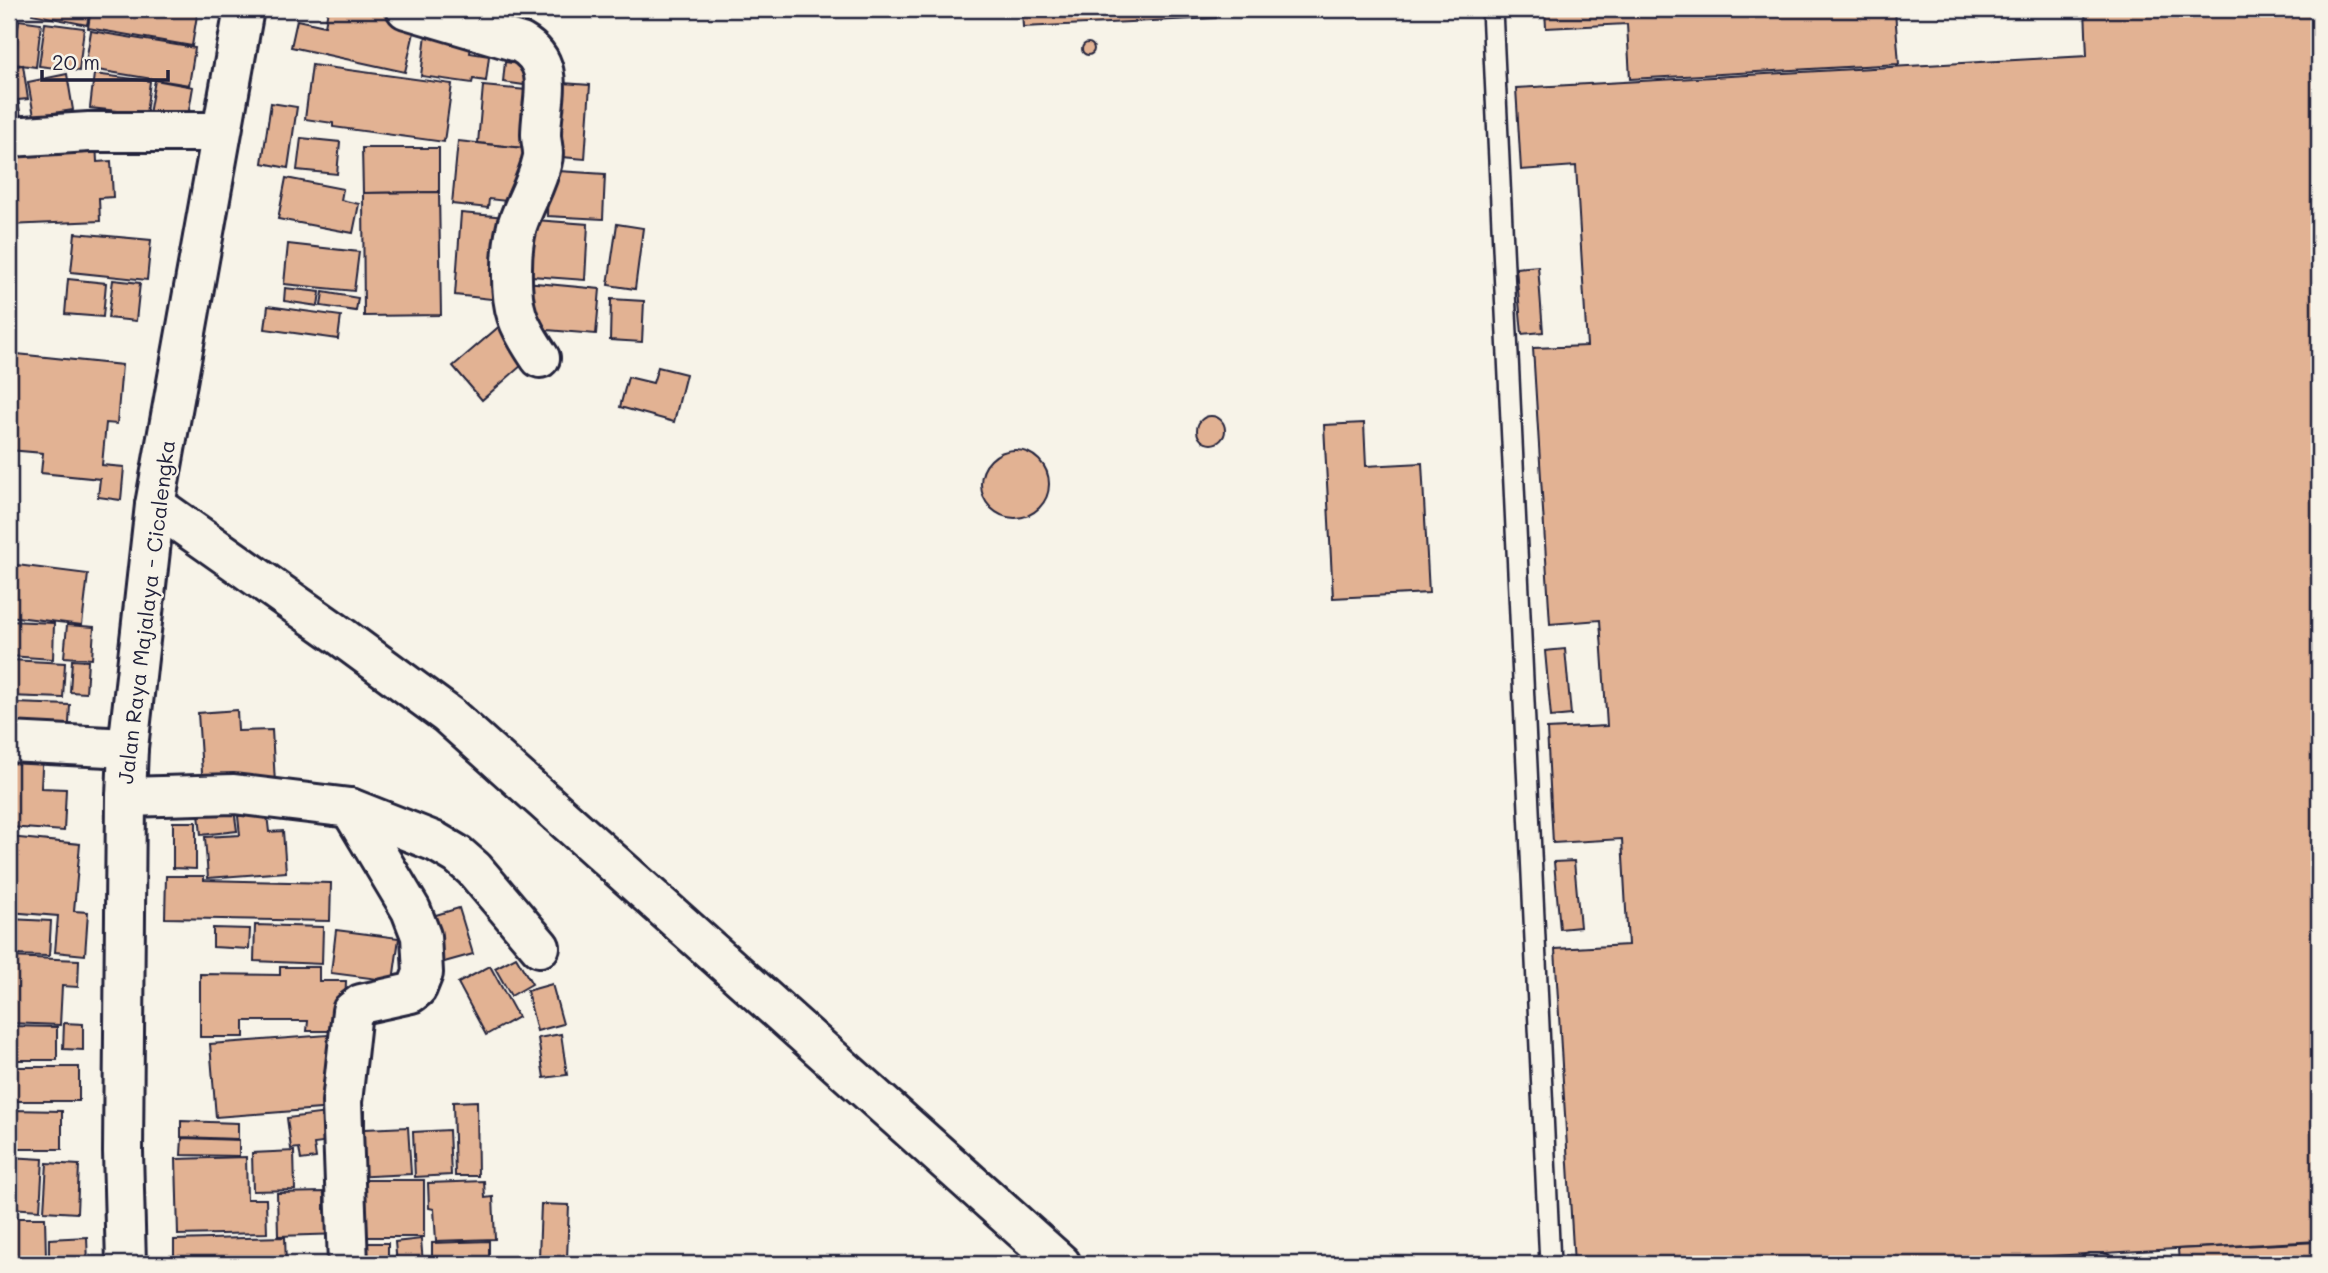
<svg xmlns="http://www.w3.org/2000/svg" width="2328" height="1273" viewBox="0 0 2328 1273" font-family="Mali,sans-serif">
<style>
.building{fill:#e2b293;stroke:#22223b;stroke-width:2}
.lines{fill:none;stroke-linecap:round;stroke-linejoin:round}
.service-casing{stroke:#22223b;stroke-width:24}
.minor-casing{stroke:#22223b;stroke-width:44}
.primary-casing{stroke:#22223b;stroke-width:44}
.service{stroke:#f7f3e8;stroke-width:19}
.minor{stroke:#f7f3e8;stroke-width:38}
.primary{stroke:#f7f3e8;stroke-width:38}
.labels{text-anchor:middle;stroke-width:5;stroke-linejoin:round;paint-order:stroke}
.street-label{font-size:21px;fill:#22223b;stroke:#f7f3e8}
</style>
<rect width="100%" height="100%" fill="#f7f3e8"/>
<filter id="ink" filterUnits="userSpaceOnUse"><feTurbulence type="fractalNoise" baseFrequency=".0143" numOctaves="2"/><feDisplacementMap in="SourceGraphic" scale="14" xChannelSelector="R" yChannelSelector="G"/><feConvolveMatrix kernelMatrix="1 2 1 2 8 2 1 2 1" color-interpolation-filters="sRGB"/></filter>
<g filter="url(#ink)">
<!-- building -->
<g class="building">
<path d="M33,9H90L87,25L32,14Z"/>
<path d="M91,9H198L192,46L88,28Z"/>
<path d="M328,9H372L417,19L405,72L291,47L297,20L325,26Z"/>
<path d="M485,9H527L520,37L480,27Z"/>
<path d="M1022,9H1215L1216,18L1023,27Z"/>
<path d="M1545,9H1938L1895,11L1899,64L1630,79L1627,24L1546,28Z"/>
<path d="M2085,9H2319V1241L1905,1264H1574L1555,949L1628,945L1622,839L1553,843L1547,729L1607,726L1600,620L1550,624L1533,348L1587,346L1576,166L1521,170L1516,88L2087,56Z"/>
<path d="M19,20L41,23L36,67L14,64Z"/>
<path d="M45,23L84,28L79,71L39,66Z"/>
<path d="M91,31L195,48L189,85L85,68Z"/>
<path d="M426,34L472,40L470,53L489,56L486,81L473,79L472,83L421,76Z"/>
<circle cx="1088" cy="49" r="6"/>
<path d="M505,62L526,65L524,85L503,82Z"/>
<path d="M23,65L28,99L18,100L21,117L9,119V67Z"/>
<path d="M312,65L452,84L444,142L333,127V123L305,119Z"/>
<path d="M67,74L73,110L34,116L28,82Z"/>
<path d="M94,74L150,81L146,114L90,108Z"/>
<path d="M155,80L193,87L187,122L149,114Z"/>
<path d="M548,82L590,85L585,159L562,157L563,145L544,144Z"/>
<path d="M483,86L537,91L532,149L478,143Z"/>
<path d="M271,103L297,107L288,168L262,163Z"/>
<path d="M301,138L340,142L337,174L297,170Z"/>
<path d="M96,141L97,162L111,161L113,197L99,198L100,221L9,225V144Z"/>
<path d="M458,141L532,149L526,203L489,199L488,208L452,204Z"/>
<path d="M362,148H439V192L363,193Z"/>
<path d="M558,171L605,174L603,219L547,216L548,182H557Z"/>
<path d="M286,178L343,189L341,200L359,204L353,233L278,219Z"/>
<path d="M439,192L441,315L364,316L363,193Z"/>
<path d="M461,213L506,217L500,300L455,295Z"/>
<path d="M522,219L588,224L585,280L518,275Z"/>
<path d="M617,224L643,228L635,289L608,285Z"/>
<path d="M75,233L151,240L147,280L71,272Z"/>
<path d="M288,244L359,252L354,291L284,284Z"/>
<path d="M1538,266L1543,332L1522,334L1516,268Z"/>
<path d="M68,279L106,283L103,317L65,314Z"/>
<path d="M113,280L140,283L136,321L108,318Z"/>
<path d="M525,282L600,289L596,334L522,328Z"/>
<path d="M285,288L320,292L318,306L284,301Z"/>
<path d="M323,292L358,298L356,311L321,306Z"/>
<path d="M611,299L644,301L642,342L610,340Z"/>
<path d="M268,306L341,316L338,339L265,329Z"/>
<path d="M502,324L530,358L482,400L453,366Z"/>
<path d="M17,354L122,365L117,424L106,423L102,465L124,467L121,500L98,497L100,479L41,473L43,453L9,450V404L12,405Z"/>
<path d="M658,367L686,374L674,422L620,407L628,377L653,383Z"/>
<circle cx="1211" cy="430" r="14"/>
<path d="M1364,423L1366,466L1422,463L1429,593L1333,598L1324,425Z"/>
<circle cx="1015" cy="484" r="34"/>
<path d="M9,564L88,574L82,625L9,616Z"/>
<path d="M9,621L54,623L53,659L9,656Z"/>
<path d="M67,625L94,627L92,659L64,657Z"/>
<path d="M1565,649L1571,715L1551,717L1545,651Z"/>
<path d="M10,660L65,663L63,698L9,696Z"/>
<path d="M72,660L88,661L86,693L70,692Z"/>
<path d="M15,703L70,705L68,741L13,738Z"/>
<path d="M237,710L238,731L272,730L275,783L203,787L198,713Z"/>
<path d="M9,747L43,749L41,788L66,789L64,831L9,827Z"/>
<path d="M234,809L237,831L201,835L199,813Z"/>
<path d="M267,814L269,832L283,831L286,872L208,878L205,837L240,835L238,816Z"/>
<path d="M173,822H196V869L173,868Z"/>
<path d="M9,837L80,844L74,911L88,912L85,955L55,952L58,916L9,912Z"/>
<path d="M1574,861L1580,927L1560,929L1554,862Z"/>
<path d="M166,876H204V880L331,883L330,921L165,918Z"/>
<path d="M459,908L473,954L430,966L416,921Z"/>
<path d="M9,919L51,921L49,956L9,955Z"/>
<path d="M255,925L323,927L322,964L254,961Z"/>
<path d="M213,928L250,929L249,949L213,947Z"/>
<path d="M336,930L399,938L393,981L331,973Z"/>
<path d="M9,957L79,960L78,987L62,986L60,1025L9,1023Z"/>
<path d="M516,957L532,984L511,996L495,968Z"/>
<path d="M490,966L518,1017L486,1035L458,983Z"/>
<path d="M280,967H319V981H346L345,1008L336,1031H307L308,1021H244V1037H200V974L280,975Z"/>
<path d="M552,984L563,1024L537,1031L527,991Z"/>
<path d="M64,1023L83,1024V1050L63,1049Z"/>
<path d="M9,1026L57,1027V1060H9Z"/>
<path d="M561,1034L567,1075L544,1078L538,1038Z"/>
<path d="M328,1035L333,1108L216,1117L210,1044Z"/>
<rect x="9" y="1067" width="70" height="34"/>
<path d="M477,1101L478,1176H455L453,1102Z"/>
<path d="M11,1110L62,1111V1149H11Z"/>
<path d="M347,1111H365V1129L408,1127L411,1174L351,1177Z"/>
<path d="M334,1112L338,1141L314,1144L316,1158L301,1160L299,1148L291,1149L287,1118Z"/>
<path d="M181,1121L238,1123V1139L181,1137Z"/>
<path d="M449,1130L451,1175L415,1177L413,1132Z"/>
<path d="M182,1138L239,1140V1156L181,1155Z"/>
<path d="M294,1151L295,1190L253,1191L252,1153Z"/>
<path d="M9,1157L43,1159L40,1210L9,1208Z"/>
<path d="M246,1157L247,1199H266L267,1233L178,1235L176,1159Z"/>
<path d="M47,1163L79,1165L77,1213L44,1211Z"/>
<path d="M351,1180H424V1237H364Z"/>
<path d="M484,1181L485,1198L493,1197L495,1239L436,1241L434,1209L429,1208L428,1183Z"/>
<path d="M324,1192V1209H342L343,1234L278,1236L277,1193Z"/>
<path d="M541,1204L569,1205L567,1259L539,1258Z"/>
<path d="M9,1218H45L46,1257L9,1259Z"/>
<path d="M87,1237L88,1264H49V1239Z"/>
<path d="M285,1237L286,1264H195V1259H174V1240Z"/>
<path d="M421,1239L423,1264H397L395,1242Z"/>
<path d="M489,1241V1264H432V1243Z"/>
<path d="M2319,1242V1264H2179L2178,1249Z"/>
<rect x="355" y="1243" width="33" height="21"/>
</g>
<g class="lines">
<defs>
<g id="service">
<path d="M1492,9L1550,1264"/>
<path d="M2090,1264H2103"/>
</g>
<g id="minor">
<path d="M406,9L521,43C558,64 541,100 541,135C541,144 545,152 542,161C537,184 524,204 517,226C514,238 512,255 512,268C511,310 517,324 540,358"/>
<path d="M9,137L89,132H221"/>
<path d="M155,505L342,637L448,715L1061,1264"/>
<path d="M9,742L128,748"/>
<path d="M126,797L234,794L350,808L436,842L458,855L474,869L540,947"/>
<path d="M348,1264L342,1102L352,1011L361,1004L411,993L417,988L423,973L421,936L411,910L350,808"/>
</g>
<path id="primary" d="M126,1264L123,1152L126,797L128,748L155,505L244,9"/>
</defs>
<!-- service casing -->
<use href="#service" class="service-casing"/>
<!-- minor casing -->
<use href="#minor" class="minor-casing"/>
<!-- primary casing -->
<use href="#primary" class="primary-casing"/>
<!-- service -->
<use href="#service" class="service"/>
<!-- minor -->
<use href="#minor" class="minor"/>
<!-- primary -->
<use href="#primary" class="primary"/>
</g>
</g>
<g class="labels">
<!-- street labels -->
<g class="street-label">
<text transform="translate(147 612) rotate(-83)" y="7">Jalan Raya Majalaya - Cicalengka</text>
</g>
</g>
<!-- margin -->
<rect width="2328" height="1273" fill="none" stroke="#f7f3e8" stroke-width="35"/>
<rect x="18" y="18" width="2293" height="1238" fill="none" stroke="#22223b" stroke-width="2.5" filter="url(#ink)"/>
<!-- scale -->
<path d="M42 70v10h126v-10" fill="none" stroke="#22223b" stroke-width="3.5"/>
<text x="52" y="70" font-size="21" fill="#22223b" stroke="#f7f3e8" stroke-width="5" paint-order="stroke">20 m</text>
</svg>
